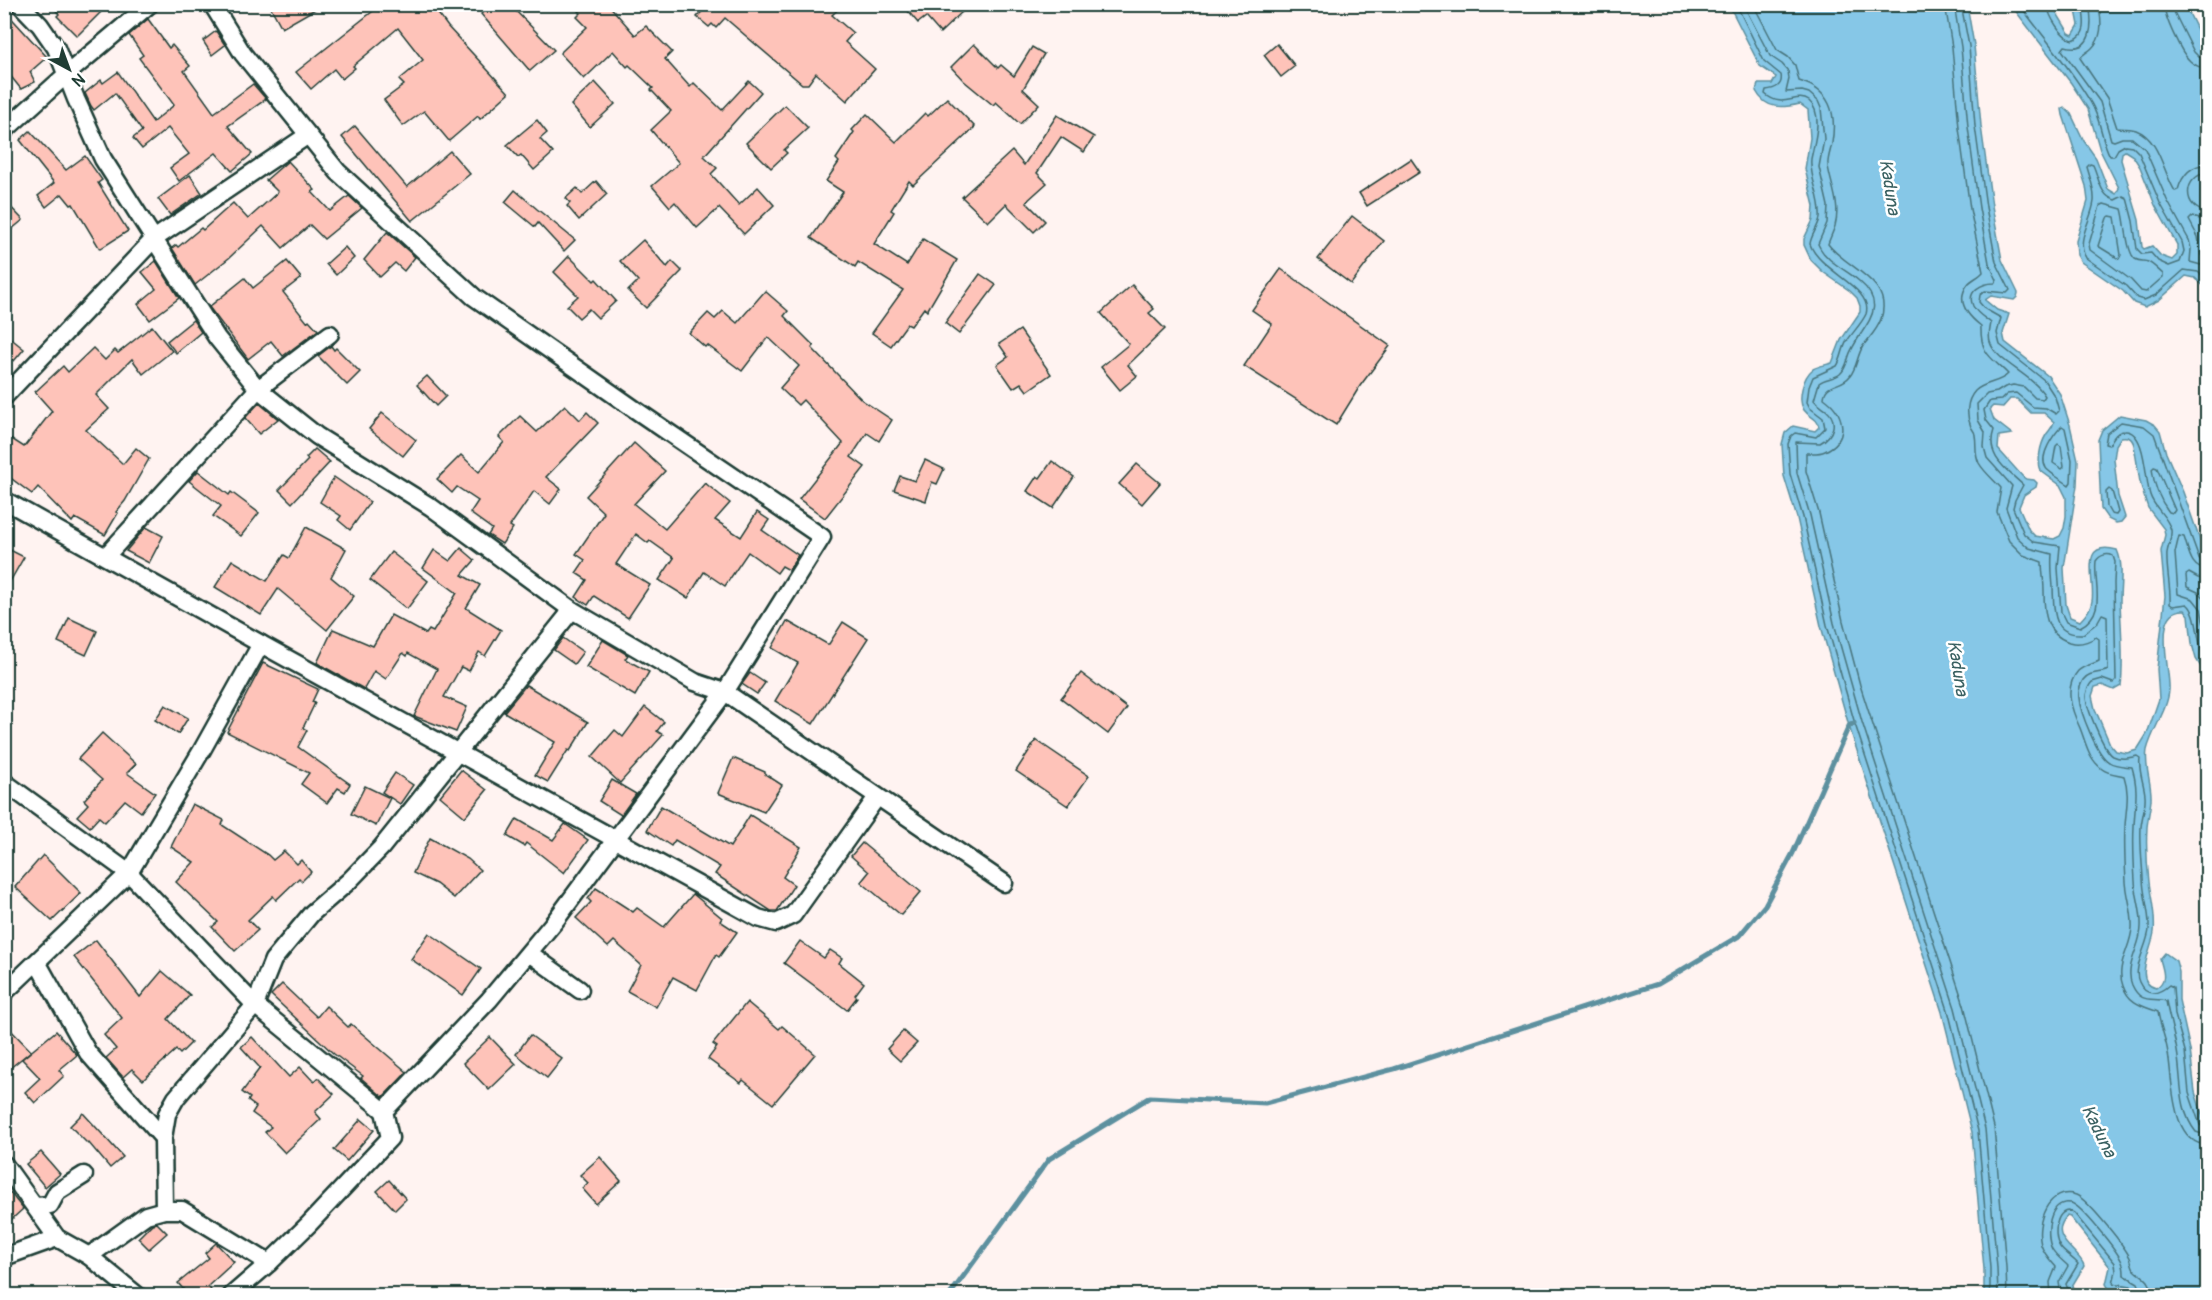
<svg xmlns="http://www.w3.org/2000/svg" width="2212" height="1300" viewBox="0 0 2212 1300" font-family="Pangolin,sans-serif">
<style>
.water{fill:#86c7e7;stroke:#5d909f;stroke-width:1.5;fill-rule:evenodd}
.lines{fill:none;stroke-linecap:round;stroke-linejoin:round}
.shore{stroke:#48747c;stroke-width:1.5}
.stream{stroke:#5d909f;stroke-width:5}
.building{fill:#fec3b9;stroke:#1f3d34;stroke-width:1.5}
.minor-casing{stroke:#1f3d34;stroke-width:21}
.minor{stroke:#fff;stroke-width:16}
.labels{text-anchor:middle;stroke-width:5;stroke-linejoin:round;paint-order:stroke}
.water-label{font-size:18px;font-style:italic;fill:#396061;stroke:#fff}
</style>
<rect width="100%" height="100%" fill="#fff3f1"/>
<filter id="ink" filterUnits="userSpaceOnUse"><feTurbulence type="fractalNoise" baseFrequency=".0167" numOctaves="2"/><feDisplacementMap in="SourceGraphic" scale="12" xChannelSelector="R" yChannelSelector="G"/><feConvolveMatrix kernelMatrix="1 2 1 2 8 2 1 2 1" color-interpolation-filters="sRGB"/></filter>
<g filter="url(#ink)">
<!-- water -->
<g class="water">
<path d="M1729,5H1967L1974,45L1981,126L1992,206L2002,260L2018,293L2017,297L2014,300L1991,296L1985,300L1997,310L2009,314L2003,333L2005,342L2048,376L2060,394L2070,425L2078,460L2077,485L2064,568L2066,605L2070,617L2080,621C2086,615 2091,609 2092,601C2096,581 2077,539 2117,550C2124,566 2120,584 2120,601C2121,630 2124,658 2121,686L2114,690L2102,685L2095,687L2092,696L2095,709L2110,744L2116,751L2127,753L2137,750L2147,734L2159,699L2157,669L2165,596L2161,551L2165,535L2164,529L2148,508L2144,496L2140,482L2134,445C2132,438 2129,436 2121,437L2116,445L2114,459L2118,496L2125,517L2121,522L2116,523L2108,519L2101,509L2098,440L2102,430L2120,415L2146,420L2155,425L2160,431L2166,453L2183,492L2207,560V691L2206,675L2196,659L2192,644L2189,615L2185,610C2151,608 2171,672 2169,690C2168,709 2152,730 2147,750C2144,768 2152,782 2151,800C2150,809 2148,818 2147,827C2146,844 2147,865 2149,882C2151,899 2156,915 2154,932C2152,949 2132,982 2156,988C2168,980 2163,971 2160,959L2165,953L2176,961L2179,972V1000L2190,1050L2195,1092L2207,1129V1295H2131L2124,1290L2109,1289L2106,1284L2110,1267L2070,1217L2067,1216C2046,1239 2081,1251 2084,1266L2072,1286L2077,1295H1984V1269L1972,1132L1942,1012L1849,726L1821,626L1797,518L1784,476L1782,444L1785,433L1793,426L1815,431L1819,427C1818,418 1809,417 1804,410C1797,399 1803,377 1813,369C1818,366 1826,365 1832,363L1841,340L1860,312V306L1857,298L1850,291L1823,272L1811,260L1804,245V239L1813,220L1814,206L1805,169L1810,138L1808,110L1800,104C1782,108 1766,110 1756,91L1758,84H1772L1776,77L1760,66ZM2010,399H2017L2031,413H2044L2054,422C2052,429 2049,430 2046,435C2040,445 2037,461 2041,471L2060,485L2066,497V516L2064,528L2060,536L2054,539L2035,536L2029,530L2019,507L2024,495L2036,487L2037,483L2034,480L2026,479L2023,477L1998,449L1999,436L2012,434L1994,420L1990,409L1993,406L2003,407Z"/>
<path d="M2011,5H2052L2069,33L2073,35L2079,25L2075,5H2185L2207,50L2208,185L2202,188L2201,192L2207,201V289L2195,278L2186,276L2159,300L2145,307L2134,303L2123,291L2081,262L2077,255L2076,241L2088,201L2086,186L2063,115L2062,109L2064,107L2071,114L2084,141L2096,158L2108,189L2116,194L2119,188L2100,150L2088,109L2071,83ZM2125,151L2133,156L2140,167L2155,205L2177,245V255L2172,260L2161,256L2152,246L2144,249L2142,247L2139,220L2121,160L2122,153Z"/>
</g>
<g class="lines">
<!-- shore -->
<g class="shore">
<path d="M1736,4L1764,61L1781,75C1783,86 1775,89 1766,90L1765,94C1783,110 1796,92 1809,101C1824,114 1814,143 1811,159C1809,178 1822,198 1820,218C1818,228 1811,235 1810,244C1819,271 1874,288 1866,314C1862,323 1853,332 1847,341C1842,349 1842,359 1837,366L1813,377L1809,387L1807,402L1810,408L1823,418L1825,428L1816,437L1795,433L1791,436L1788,444L1790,474L1803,517L1827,625L1855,724L1948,1010L1978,1131L1990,1268V1296"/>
<path d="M1743,4L1770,56L1782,64L1788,71L1789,79L1786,92L1802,91L1809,93L1818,101L1821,108L1824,139L1819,167L1828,206L1827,223L1818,244C1826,262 1845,269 1859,281C1890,307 1864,324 1852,349C1847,357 1848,367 1840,374C1834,379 1825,378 1819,383L1814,400C1818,405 1822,407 1826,410C1839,421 1833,436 1820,443L1796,442L1797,473L1810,515L1834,623L1862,722L1955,1008L1985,1129L1997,1268L1998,1296"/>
<path d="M1753,4L1777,50L1788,57L1795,65L1799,81C1830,90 1837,112 1832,143C1831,150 1827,159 1828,166C1831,186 1841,205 1835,226C1833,232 1830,238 1828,244C1845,268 1894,280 1881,319C1878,329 1869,338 1863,346C1857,356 1857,367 1850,376C1841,388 1825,382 1824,398C1844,412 1851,439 1825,451C1819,454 1812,453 1806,453V471L1819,513L1843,621L1860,685L1964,1005L1994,1127L2006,1267L2007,1296"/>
<path d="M1945,4L1952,47L1959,128L1970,209L1983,272C1979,277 1972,279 1968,284C1955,301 1968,316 1981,326C1980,354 1991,357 2008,374C2000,383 1984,382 1975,391C1966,401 1966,415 1971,427C1973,430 1975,432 1975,435C1977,445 1974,453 1979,463C1984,472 1994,480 2001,488L1997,512L2009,541L2023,555L2042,562C2042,571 2044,581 2044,591C2044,612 2045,634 2069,642C2079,645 2087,643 2096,637L2099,639V661C2092,665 2084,665 2078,671C2063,688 2072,711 2080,728C2086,743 2088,758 2102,769C2108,774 2117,774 2124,776C2130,794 2126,808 2125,826C2124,844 2125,864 2126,882C2127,897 2133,912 2132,928C2131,948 2115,965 2123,986C2129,1004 2143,1006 2158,1012C2160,1026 2166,1039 2168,1053C2173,1079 2170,1144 2208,1145"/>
<path d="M1954,4L1961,47L1968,127L1979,208L1989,263L1997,280L1995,283C1982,283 1966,291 1973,306C1977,314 1985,318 1991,323C1990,329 1988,335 1990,342C1996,362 2032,374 2045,396L2043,399L2035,398L2024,387L2013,385L2005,387L1997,392L1987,394L1977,404L1978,420L1985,432L1984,447L1987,458L2012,486L2006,508L2017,537L2029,548L2052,554C2051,565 2052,575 2053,587C2054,609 2051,636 2083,634L2097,623L2102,614L2107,616L2108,670C2101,674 2089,671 2083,680C2080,685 2078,693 2079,698C2080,712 2097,755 2109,762C2115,766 2125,766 2132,767C2139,792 2135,802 2134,826C2133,844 2134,864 2135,881C2136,897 2142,911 2141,927C2141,946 2124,966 2132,985C2141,1005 2152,997 2166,1001C2169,1018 2174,1034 2177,1051C2182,1078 2178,1110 2196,1132L2208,1136"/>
<path d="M1961,4L1969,46L1975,126L1986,207L1996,262L2010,290L2007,293L1985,291L1980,295L1979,302L1985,309L2001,318L1997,333L2000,345L2044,380L2055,397L2059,411L2056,414L2046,408L2033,407L2016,393L2007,394L2001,400L1990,401L1984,410L1986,420L1994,430C1985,456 2006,469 2023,485L2015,500L2013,508L2024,534L2034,542L2060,546L2058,568L2061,612L2066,622L2080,627C2108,613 2093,583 2096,561C2100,555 2107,553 2113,556L2115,562L2114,583L2116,680L2113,683L2102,679L2092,682C2089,685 2087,690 2086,695C2085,705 2104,751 2113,756C2121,760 2129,758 2137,756L2140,758C2138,771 2144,783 2145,795C2146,806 2142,816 2141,827C2140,844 2142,861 2143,878C2143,895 2150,912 2149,929C2148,945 2132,968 2139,982C2146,998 2159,994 2169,985L2173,987L2175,1015L2185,1051L2189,1093L2200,1125L2208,1129"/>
<path d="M2019,4C2043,37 2071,68 2091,103C2101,119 2101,140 2110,156H2114L2118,149L2125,145L2132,146L2139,153L2160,203L2182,242L2184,251L2180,262L2169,266L2158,261L2151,253L2142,254L2137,249L2133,221L2127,198L2123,196L2115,200C2100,196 2099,178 2093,165L2090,164L2087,167C2090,178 2095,190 2094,201C2092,220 2075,240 2086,258L2126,286L2137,298L2144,300L2156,295L2184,270L2198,272L2208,281"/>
<path d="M2047,4C2049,17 2061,37 2073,40C2089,35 2084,18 2082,4"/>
<path d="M2089,4C2093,24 2093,54 2065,46L2062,50L2100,102L2111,140L2114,141L2122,138H2132L2145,149L2167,200L2189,240L2191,249L2190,262L2201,265L2208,270"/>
<path d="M2098,4C2102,19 2103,37 2092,48C2088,52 2083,54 2080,58L2107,98L2117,128C2123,129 2130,128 2136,130C2160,139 2163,173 2175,191L2178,190C2182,175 2191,165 2208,164"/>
<path d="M2164,4C2164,17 2181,53 2190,61C2195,66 2201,68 2208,68"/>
<path d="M2173,4L2174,12L2194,52L2199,57L2208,59"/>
<path d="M2208,173C2182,175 2182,210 2208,212"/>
<path d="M2104,204L2122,209C2126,221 2126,251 2135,259C2140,262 2144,260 2148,262C2153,264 2159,271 2163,274V277L2146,292L2141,291L2131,280L2090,250L2089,244L2100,206Z"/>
<path d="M2110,216L2115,217L2121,255L2119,259L2098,246L2107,218Z"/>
<path d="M2208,221L2192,217L2189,220L2198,237L2201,255L2208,259"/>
<path d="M2062,426L2065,428L2072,460L2071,482L2069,485C2065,482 2048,472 2046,468C2038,456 2054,434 2062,426Z"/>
<path d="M2058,444L2061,446L2064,467L2062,469L2053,463L2056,446Z"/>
<path d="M2154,467L2157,468L2175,510L2173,513L2169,512C2159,499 2154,486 2152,469Z"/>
<path d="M2109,489L2112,491L2118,512L2116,515L2111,514L2107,507L2106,492Z"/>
<path d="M2208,562H2202L2199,558L2154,434L2144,426L2121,422L2107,433L2105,444L2109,445C2113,438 2116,431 2125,431C2146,430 2145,480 2150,495C2154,508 2168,517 2171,530C2172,539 2168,545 2167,553C2166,570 2171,587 2170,604L2173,606L2187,604C2200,614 2195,646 2208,665"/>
<path d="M2208,570C2190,569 2189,551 2184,537L2179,536L2175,553L2178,594L2193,599L2201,609L2208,648"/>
<path d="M2208,579L2198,578L2189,573L2186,575L2187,587L2200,593L2208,602"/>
<path d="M2051,1296L2050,1282L2056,1267C2050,1260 2044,1254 2041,1245C2035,1223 2048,1186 2076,1195C2087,1199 2121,1242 2128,1254C2131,1258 2131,1262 2133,1267C2137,1277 2151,1273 2152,1296"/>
<path d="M2061,1296L2059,1282L2068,1266C2063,1261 2056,1256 2052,1249C2045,1235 2048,1199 2071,1203C2081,1205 2118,1252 2122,1262C2124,1266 2124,1271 2124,1275L2138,1283L2143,1296"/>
<path d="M2070,1296L2066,1284L2078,1264C2073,1258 2065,1254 2060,1247C2052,1236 2056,1203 2074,1213L2115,1263L2116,1271L2113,1283L2131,1286L2135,1296"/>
</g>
<!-- stream -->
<path class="stream" d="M949,1296L1049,1159L1150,1097L1265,1103L1394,1069L1658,984L1739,936L1765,905L1793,853L1849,726L1854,723"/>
</g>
<!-- building -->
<g class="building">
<path d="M50,4H109L77,36L57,16L59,14Z"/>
<path d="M269,4H324L282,28Z"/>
<path d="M382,4H431L448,27L509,93L480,119L478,116L449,141L424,111L403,126L384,100L404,85L399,80L423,60L398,28L353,66L355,68L342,79L334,69L311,89L296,72Z"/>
<path d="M491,4H509L554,50L530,71L481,14Z"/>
<path d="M572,4H608L635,35L646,26L672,52L665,59L690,87L694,83L722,110L749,81L761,92L704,156L717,168L711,174L739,205L758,187L774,205L744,234L719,208L697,228L675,202L670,207L652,186L679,163L651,130L671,111L651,90L653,88L629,65L627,67L613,51L584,79L560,53L587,27L577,17L581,13Z"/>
<path d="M709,4H844L832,15L853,33L845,42L875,69L847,101L816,73L808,84H802L725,18L716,28L712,24L709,27L697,17Z"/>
<path d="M902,4H955L962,12L940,33L926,17L918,23Z"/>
<path d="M4,10L47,57L30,72L35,82L21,89L4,68Z"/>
<path d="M148,19L169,48L172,45L190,66L184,71L214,113L253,84L266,99L228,126L252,154L232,171L216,153L179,181L170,168L189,154L168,128L142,149L133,138L142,131L115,93L94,110L91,106L85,93L101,80L103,83L118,72L153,122L174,105L139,58L143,55L129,35Z"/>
<path d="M216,31L225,45L212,55L203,41Z"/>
<path d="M974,44L998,68L1001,65L1014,76L1032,47L1044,54L1023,89L1039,104L1020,124L996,102L993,105L964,81L951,67Z"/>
<path d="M1277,44L1295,66L1281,77L1264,55Z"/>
<path d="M595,82L615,104L590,127L571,105Z"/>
<path d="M947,98L975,127L913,185L909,181L891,210L894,212L874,244L907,265L923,239L957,260L927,311L924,308L911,326L907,324L891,346L872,333L903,290L858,262L855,267L811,238L843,192L826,181L839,162L836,159L854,132L852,130L867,114L896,142L925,113L928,116Z"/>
<path d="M785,105L808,128L784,150L787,153L771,168L746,143Z"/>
<path d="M1057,115L1094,137L1084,152L1061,137L1037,173L1047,183L1026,202L1045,221L1034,232L1006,204L988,222L962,197L1012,151L1024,165Z"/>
<path d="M537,120L547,133L540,139L553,153L534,170L521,155L518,157L507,145Z"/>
<path d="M355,126L407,187L450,151L470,174L412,221L342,137Z"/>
<path d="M30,131L66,170L85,156L102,180L98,183L128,231L100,249L73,204L71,205L62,194L46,207L38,196L54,183L20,140Z"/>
<path d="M1411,159L1420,172L1367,206L1359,193Z"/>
<path d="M288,161L315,190L312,192L330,211L349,196L362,208L324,239L310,225L283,248L263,226L229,258L195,285L172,248L176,245L178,247L201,228L203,230L233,203L248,219L278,192L266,180Z"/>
<path d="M190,175L202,193L170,215L158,199Z"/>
<path d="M596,181L607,194L579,220L567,206L570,203L566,198L577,188L582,194Z"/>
<path d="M515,190L537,209L575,240L564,251L538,223L535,227L505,202Z"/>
<path d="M4,200L23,220L12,229L4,221Z"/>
<path d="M1352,216L1384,241L1351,284L1318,259Z"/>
<path d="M387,232L415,257L404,271L395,263L380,277L364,260Z"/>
<path d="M643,240L667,267L672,261L682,271L646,308L628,291L638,281L620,261Z"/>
<path d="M345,247L354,258L336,275L326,264Z"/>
<path d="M569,256L594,281L596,279L616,301L598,318L589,309L579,318L567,306L578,296L554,272Z"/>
<path d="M156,261L179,298L150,320L138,304L156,289L142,272Z"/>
<path d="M287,261L301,278L283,292L307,322L309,320L318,330L283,356L271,341L248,359L209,307L245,278L253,288Z"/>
<path d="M1281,269L1390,346L1360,386L1336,425L1244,366L1272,324L1252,310Z"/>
<path d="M980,274L996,285L959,334L945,323Z"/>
<path d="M1132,285L1154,309L1149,313L1165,329L1128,365L1137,376L1120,390L1101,367L1129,344L1101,313Z"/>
<path d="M765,291L788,311L784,316L814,346L812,348L862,400L892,420L879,441L867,433L851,457L865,467L825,518L799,499L843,443L803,400L798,405L780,388L799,366L768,337L742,371L707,345L705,347L689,333L708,313L715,319L723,311L737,323Z"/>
<path d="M193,320L201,332L176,353L167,341Z"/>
<path d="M152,326L172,351L143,374L132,359L96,395L109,409L86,430L123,464L136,448L149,459L125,501L116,512L118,513L105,535L75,518L72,522L38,487L32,494L4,473V434L24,447L52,411L35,392L63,366L68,372L93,348L105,360L115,350L118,353Z"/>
<path d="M1020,330L1051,374L1027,391L1021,383L1013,388L997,365L1008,357L999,344Z"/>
<path d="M4,333L24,349L14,361L4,353Z"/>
<path d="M331,346L334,350L336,348L360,372L347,385L318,356Z"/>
<path d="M427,376L446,396L436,406L417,385Z"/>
<path d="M259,403L278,419L259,434L245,418Z"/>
<path d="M565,405L580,420L587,412L598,423L546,477L561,489L550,504L534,491L510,526L513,528L502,544L488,535L492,529L470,513L478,501L457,487L452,493L437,479L461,455L479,472L504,442L499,437L520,416L537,432Z"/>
<path d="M382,413L416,440L403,456L369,429Z"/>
<path d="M634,443L665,471L634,504L665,529L705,483L730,503L715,520L741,537L757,512L769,520L762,530L798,555L789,570L782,566L777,573L748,552L725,586L704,572L688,598L659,580L674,558L650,541L648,543L636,534L616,564L650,585L628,618L594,596L588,605L576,597L587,580L576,573L585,560L576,554L604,513L586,496Z"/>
<path d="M315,449L330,462L292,503L279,490L308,460L306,458Z"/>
<path d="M925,460L944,469L937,484L932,482L926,501L894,490L900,476L915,481Z"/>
<path d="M1052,461L1074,477L1053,508L1027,491L1037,476L1040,478Z"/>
<path d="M1137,464L1160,483L1142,504L1119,484Z"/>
<path d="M198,471L229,495L231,492L259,513L241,536L213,516L221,506L189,481Z"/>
<path d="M334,477L370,502L350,530L338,520L341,516L320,502Z"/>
<path d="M146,527L163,536L149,563L126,551Z"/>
<path d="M306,527L346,549L331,577L354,596L327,630L278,589L261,615L215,587L232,560L267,581L284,555L289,558Z"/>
<path d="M4,547L24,557L4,592Z"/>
<path d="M461,548L475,560L462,575L480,585L466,608L501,630L485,656L479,652L469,671L461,667L444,697L467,707L456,732L414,716L437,669L408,653L407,656L403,653L386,679L374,671L364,689L317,663L333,629L373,646L391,615L426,634L429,630L433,632L457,593L423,568L434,550L450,561Z"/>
<path d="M391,552L428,581L407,609L370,580Z"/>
<path d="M69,618L97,631L86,655L58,642Z"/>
<path d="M787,621L827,644H829L843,622L868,638L813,724L775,701L798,663L772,648Z"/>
<path d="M563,638L583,652L574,664L554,650Z"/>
<path d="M603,640L628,655L625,659L649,672L635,696L586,667Z"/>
<path d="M263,663L318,689L312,702L315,703L303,728L307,730L298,747L350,784L345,792L338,788L327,803L301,784L309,773L227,732Z"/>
<path d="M750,673L765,683L757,694L742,684Z"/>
<path d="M1081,673L1127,708L1108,734L1061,698Z"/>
<path d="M526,685L588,722L570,751L568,750L548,782L535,775L555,742L504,712Z"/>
<path d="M165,705L188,718L178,734L155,720Z"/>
<path d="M645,707L664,722L657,731L663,735L620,783L592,757L615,730L623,737Z"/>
<path d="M102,733L136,764L127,773L155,793L141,812L125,800L105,822L99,817L90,827L77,816L88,804L84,800L102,780L78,759Z"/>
<path d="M1036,740L1089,776L1068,806L1016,771Z"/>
<path d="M733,758L765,772V774L782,785L764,812L718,793Z"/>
<path d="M461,770L487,790L465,817L440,796Z"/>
<path d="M395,773L413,785L400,804L382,792Z"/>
<path d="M612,780L636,794L621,815L599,801Z"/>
<path d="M365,786L390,798L376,826L351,814Z"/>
<path d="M192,804L224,820L222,825L268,855L273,860L284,851L297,864L301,860L311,872L302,881L299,878L276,900L273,896L248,920L258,930L235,951L212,927L218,922L176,882L194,862L171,847Z"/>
<path d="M661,806L730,847L750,815L801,847L783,877L794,885L777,911H771L715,874L720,867L675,840L671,846L647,830Z"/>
<path d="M517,819L553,840L565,824L588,840L564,873L526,843L524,846L507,836Z"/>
<path d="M430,838L468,859L480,870L454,898L436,884L413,873Z"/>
<path d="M862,843L921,892L901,915L861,882L869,872L851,856Z"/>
<path d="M43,855L81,893L52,921L15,887Z"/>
<path d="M596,888L633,912L637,908L664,927L693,894L722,918L720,921L737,932L719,957L716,955L697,990L673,977L656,1007L627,991L641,965L614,941L608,947L576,918L591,902L588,899Z"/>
<path d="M429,933L481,969L463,995L411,959Z"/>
<path d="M96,940L140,997L162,971L190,995L168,1019L191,1043L180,1054L176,1050L143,1080L132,1069L123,1077L106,1058L116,1049L104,1035L122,1018L74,957Z"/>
<path d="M800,941L824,958L830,950L842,958L839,963L864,983L855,995L857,997L847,1010L784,963Z"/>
<path d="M282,984L317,1017L326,1006L348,1027L351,1024L407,1072L383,1097L361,1078L363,1076L334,1054L271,995Z"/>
<path d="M747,1002L779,1029L782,1026L815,1054L773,1104L743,1080L741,1083L708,1059L717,1047L713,1044Z"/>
<path d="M4,1023L31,1051L4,1073Z"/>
<path d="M56,1031L77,1055L59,1070L64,1076L35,1103L25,1092L40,1078L22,1059Z"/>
<path d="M903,1031L917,1043L900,1061L887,1049Z"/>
<path d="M530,1035L562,1059L547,1078L516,1054Z"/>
<path d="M252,1037L289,1077L300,1067L314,1082L318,1078L334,1094L315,1112L321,1119L285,1153L265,1132L271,1127L252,1113L256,1107L248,1101L250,1098L242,1092L260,1068L241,1047Z"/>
<path d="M490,1037L516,1064L489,1090L463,1063Z"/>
<path d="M83,1113L123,1157L110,1168L89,1143L88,1144L70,1126Z"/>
<path d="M361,1119L374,1130L347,1161L334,1150Z"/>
<path d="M41,1152L60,1174L45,1187L26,1164Z"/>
<path d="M600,1157L621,1181L596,1204L582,1188L588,1183L580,1175Z"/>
<path d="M389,1180L406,1199L395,1210L377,1191Z"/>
<path d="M4,1185L23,1209L12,1219L4,1211Z"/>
<path d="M157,1223L167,1233L149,1249L138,1238L152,1224Z"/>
<path d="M216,1243L234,1262L208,1286L215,1296H189L178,1283L209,1258L205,1253Z"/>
</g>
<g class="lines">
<defs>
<g id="minor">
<path d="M20,4L40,25L56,48L76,99L103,159L217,338L258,389L317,436L431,507L572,610L695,682L725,692L1004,883"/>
<path d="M4,131L67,74L150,4"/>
<path d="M4,397L154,239L308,135"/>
<path d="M4,500L261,644L758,918L776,923L793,915L877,797"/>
<path d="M106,556L258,389L330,334"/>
<path d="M4,782L129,873L255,1005L384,1111"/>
<path d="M529,953L580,990"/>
<path d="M37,962L88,1053L163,1138"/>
<path d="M4,993L129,873L202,750L261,644"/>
<path d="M4,1164L57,1238L89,1256L138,1296"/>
<path d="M36,1206L50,1205L57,1192L84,1175"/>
<path d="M164,1210L163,1138L167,1114L176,1098L255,1005L273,960L312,913L349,881L381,848L572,610"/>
<path d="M89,1256L146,1215L164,1210H182L269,1263L309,1224L390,1138L384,1111L489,1000L555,921L725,692L822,537L640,413L474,297L338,172L243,54L212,4"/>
<path d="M4,1257L57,1238"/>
<path d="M231,1296L269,1263"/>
</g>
</defs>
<!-- minor casing -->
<use href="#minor" class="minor-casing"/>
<!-- minor -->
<use href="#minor" class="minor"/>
</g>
</g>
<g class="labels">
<!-- water labels -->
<g class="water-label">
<text transform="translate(1890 187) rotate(81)" y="6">Kaduna</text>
<text transform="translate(1958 668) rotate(81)" y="6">Kaduna</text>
<text transform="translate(2099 1131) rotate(64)" y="6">Kaduna</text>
</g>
</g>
<!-- margin -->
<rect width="2212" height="1300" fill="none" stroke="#fff" stroke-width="24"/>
<rect x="12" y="12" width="2188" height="1276" fill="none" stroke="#1f3d34" stroke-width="2" filter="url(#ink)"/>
<!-- north arrow -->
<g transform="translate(69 69) rotate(139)" stroke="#ffffff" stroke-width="4.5" paint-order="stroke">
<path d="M0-4.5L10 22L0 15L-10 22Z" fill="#1f3d34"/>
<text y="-9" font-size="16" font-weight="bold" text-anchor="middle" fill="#1f3d34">N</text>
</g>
</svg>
